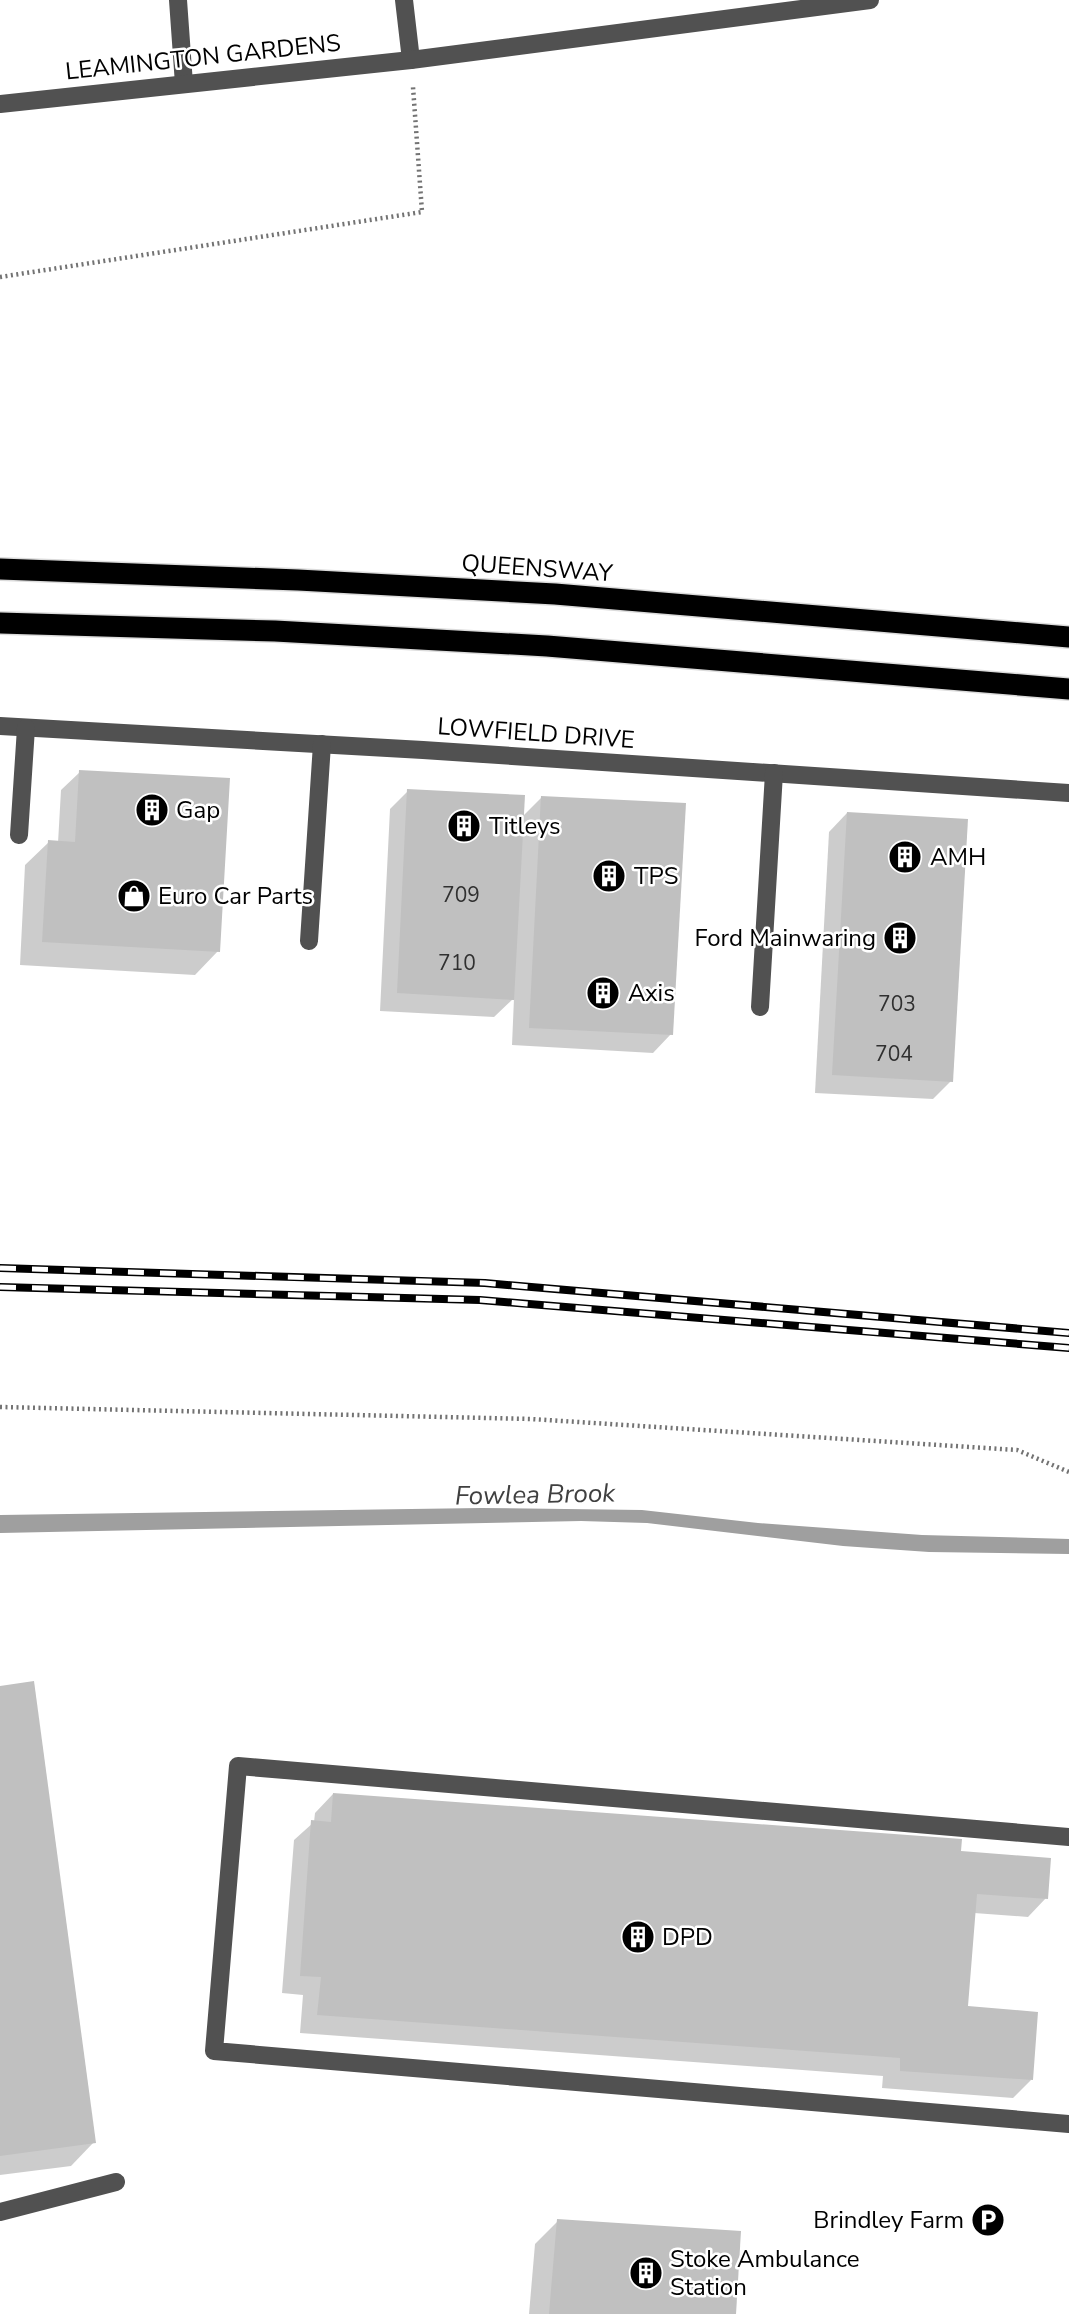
<svg xmlns="http://www.w3.org/2000/svg" width="1069" height="2314" viewBox="0 0 1069 2314" font-family="'Nunito Sans',sans-serif">
<style>
.water{fill:#9f9f9f}
.shadow{fill:#0003}
.building{fill:#c0c0c0}
.lines{fill:none;stroke-linecap:round;stroke-linejoin:round}
.highway-casing{stroke:#dbdbdb;stroke-width:24}
.path{stroke:#737373;stroke-width:4.5;stroke-dasharray:2 3.5;stroke-linecap:butt}
.minor{stroke:#515151;stroke-width:18}
.highway{stroke:#000;stroke-width:21}
.rail-casing{stroke:#000;stroke-width:8}
.rail{stroke:#fff;stroke-width:5;stroke-dasharray:16;stroke-linecap:butt}
.labels{text-anchor:middle;stroke-width:5;stroke-linejoin:round;paint-order:stroke}
.number-label{font-size:21px;fill:#303030}
.street-label{font-size:24px;fill:#000;stroke:#fff}
.poi-label{font-size:24px;fill:#000;stroke:#fff;text-anchor:start}
.water-label{font-size:26px;font-style:italic;fill:#404040;stroke:#fff}
</style>
<rect width="100%" height="100%" fill="#fff"/>
<!-- water -->
<path class="water" d="M481,1508L642,1510L758,1523L922,1535L1069,1539V1554L929,1552L843,1546L647,1523L581,1521L0,1533V1515Z"/>
<!-- shadow -->
<g class="shadow">
<path d="M80,772L218,951L195,975L20,965L25,865L49,842L58,843L61,790Z"/>
<path d="M408,791L522,817L542,797L671,1034L653,1053L512,1045L514,998L494,1017L380,1011L390,809Z"/>
<path d="M847,813L951,1081L933,1099L815,1093L829,832Z"/>
<path d="M0,1687L94,2142L71,2166L0,2175Z"/>
<path d="M333,1794L959,1853L1046,1898L1028,1917L974,1913L966,2008L1031,2080L1013,2098L882,2088L883,2076L300,2033L303,1995L282,1993L294,1840L314,1822L315,1813Z"/>
<path d="M558,2221L734,2314H529L535,2244Z"/>
</g>
<!-- building -->
<g class="building">
<path d="M79,770L230,778L220,952L42,942L48,840L75,842Z"/>
<path d="M407,789L525,795L514,1000L397,993Z"/>
<path d="M541,796L686,803L673,1035L529,1028Z"/>
<path d="M847,812L968,819L953,1082L832,1075Z"/>
<path d="M34,1681L96,2143L0,2156V1686Z"/>
<path d="M333,1793L962,1839L961,1851L1051,1858L1048,1899L977,1894L968,2006L1038,2012L1033,2080L900,2071V2058L317,2015L321,1977L300,1976L311,1820L331,1822Z"/>
<path d="M557,2219L741,2231L736,2314H549Z"/>
</g>
<g class="lines">
<defs>
<g id="highway">
<path d="M0,569L298,580L555,594L1069,637"/>
<path d="M0,623L275,631L547,646L1069,689"/>
</g>
</defs>
<!-- highway casing -->
<use href="#highway" class="highway-casing"/>
<!-- path -->
<g class="path">
<path d="M0,277L422,212L413,87"/>
<path d="M0,1407L531,1419L1017,1450L1069,1472"/>
</g>
<!-- minor -->
<g class="minor">
<path d="M178,0L184,84"/>
<path d="M404,0L411,60"/>
<path d="M0,104L411,60L870,0"/>
<path d="M0,726L423,750L1069,793"/>
<path d="M19,835L26,728"/>
<path d="M309,941L322,744"/>
<path d="M760,1007L774,773"/>
<path d="M1069,1837L238,1766L214,2051L1069,2124"/>
<path d="M0,2212L116,2182"/>
</g>
<!-- highway -->
<use href="#highway" class="highway"/>
<defs>
<g id="rail">
<path d="M0,1268L485,1283L1069,1333"/>
<path d="M0,1287L480,1300L1069,1348"/>
</g>
</defs>
<!-- rail casing -->
<use href="#rail" class="rail-casing"/>
<!-- rail -->
<use href="#rail" class="rail"/>
</g>
<!-- icons -->
<defs>
<symbol id="building-disc" viewBox="-11 -11 22 22"><circle r="9.5" fill="#000" stroke="#fff"/><path d="M-4-6H4V6H1V3H-1V6H-4ZM-2.5-4.3h1.7v1.8h-1.7ZM.8-4.3h1.7v1.8H.8ZM-2.5-1h1.7V.8h-1.7ZM.8-1h1.7V.8H.8Z" fill="#fff"/></symbol>
<symbol id="shop-disc" viewBox="-11 -11 22 22"><circle r="9.5" fill="#000" stroke="#fff"/><path d="M-5-2.5h2.3a2.7 3.5 0 0 1 5.4 0H5L5.5 6h-11ZM-1.5-2.5h3a1.5 2.3 0 0 0-3 0Z" fill="#fff"/></symbol>
<symbol id="parking-disc" viewBox="-11 -11 22 22"><circle r="9.5" fill="#000" stroke="#fff"/><path d="M-3.5-5.5H1a3.5 3.5 0 0 1 0 7H-1V5.5H-3.5ZM-1-3.4V-.6H.8a1.4 1.4 0 0 0 0-2.8Z" fill="#fff"/></symbol>
</defs>
<g fill-rule="evenodd">
<use href="#building-disc" x="133" y="791" width="38" height="38"/>
<use href="#building-disc" x="445" y="807" width="38" height="38"/>
<use href="#building-disc" x="886" y="838" width="38" height="38"/>
<use href="#building-disc" x="590" y="857" width="38" height="38"/>
<use href="#shop-disc" x="115" y="877" width="38" height="38"/>
<use href="#building-disc" x="881" y="919" width="38" height="38"/>
<use href="#building-disc" x="584" y="974" width="38" height="38"/>
<use href="#building-disc" x="619" y="1918" width="38" height="38"/>
<use href="#parking-disc" x="969" y="2201" width="38" height="38"/>
<use href="#building-disc" x="627" y="2254" width="38" height="38"/>
</g>
<g class="labels">
<!-- number labels -->
<g class="number-label">
<text x="461" y="902">709</text>
<text x="457" y="970">710</text>
<text x="897" y="1011">703</text>
<text x="894" y="1061">704</text>
</g>
<!-- street labels -->
<g class="street-label">
<text transform="translate(203 57) rotate(-6)" y="8">LEAMINGTON GARDENS</text>
<text transform="translate(537 568) rotate(4)" y="8">QUEENSWAY</text>
<text transform="translate(536 733) rotate(4)" y="8">LOWFIELD DRIVE</text>
</g>
<!-- poi labels -->
<g class="poi-label">
<text x="176" y="818">Gap</text>
<text x="489" y="834">Titleys</text>
<text x="930" y="865">AMH</text>
<text x="634" y="884">TPS</text>
<text x="158" y="904">Euro Car Parts</text>
<text x="876" y="946" text-anchor="end">Ford Mainwaring</text>
<text x="628" y="1001">Axis</text>
<text x="662" y="1945">DPD</text>
<text x="964" y="2228" text-anchor="end">Brindley Farm</text>
<text x="670" y="2267">Stoke Ambulance<tspan x="670" dy="28">Station</tspan></text>
</g>
<!-- water labels -->
<g class="water-label">
<text transform="translate(535 1494) rotate(-1)" y="9">Fowlea Brook</text>
</g>
</g>
</svg>
